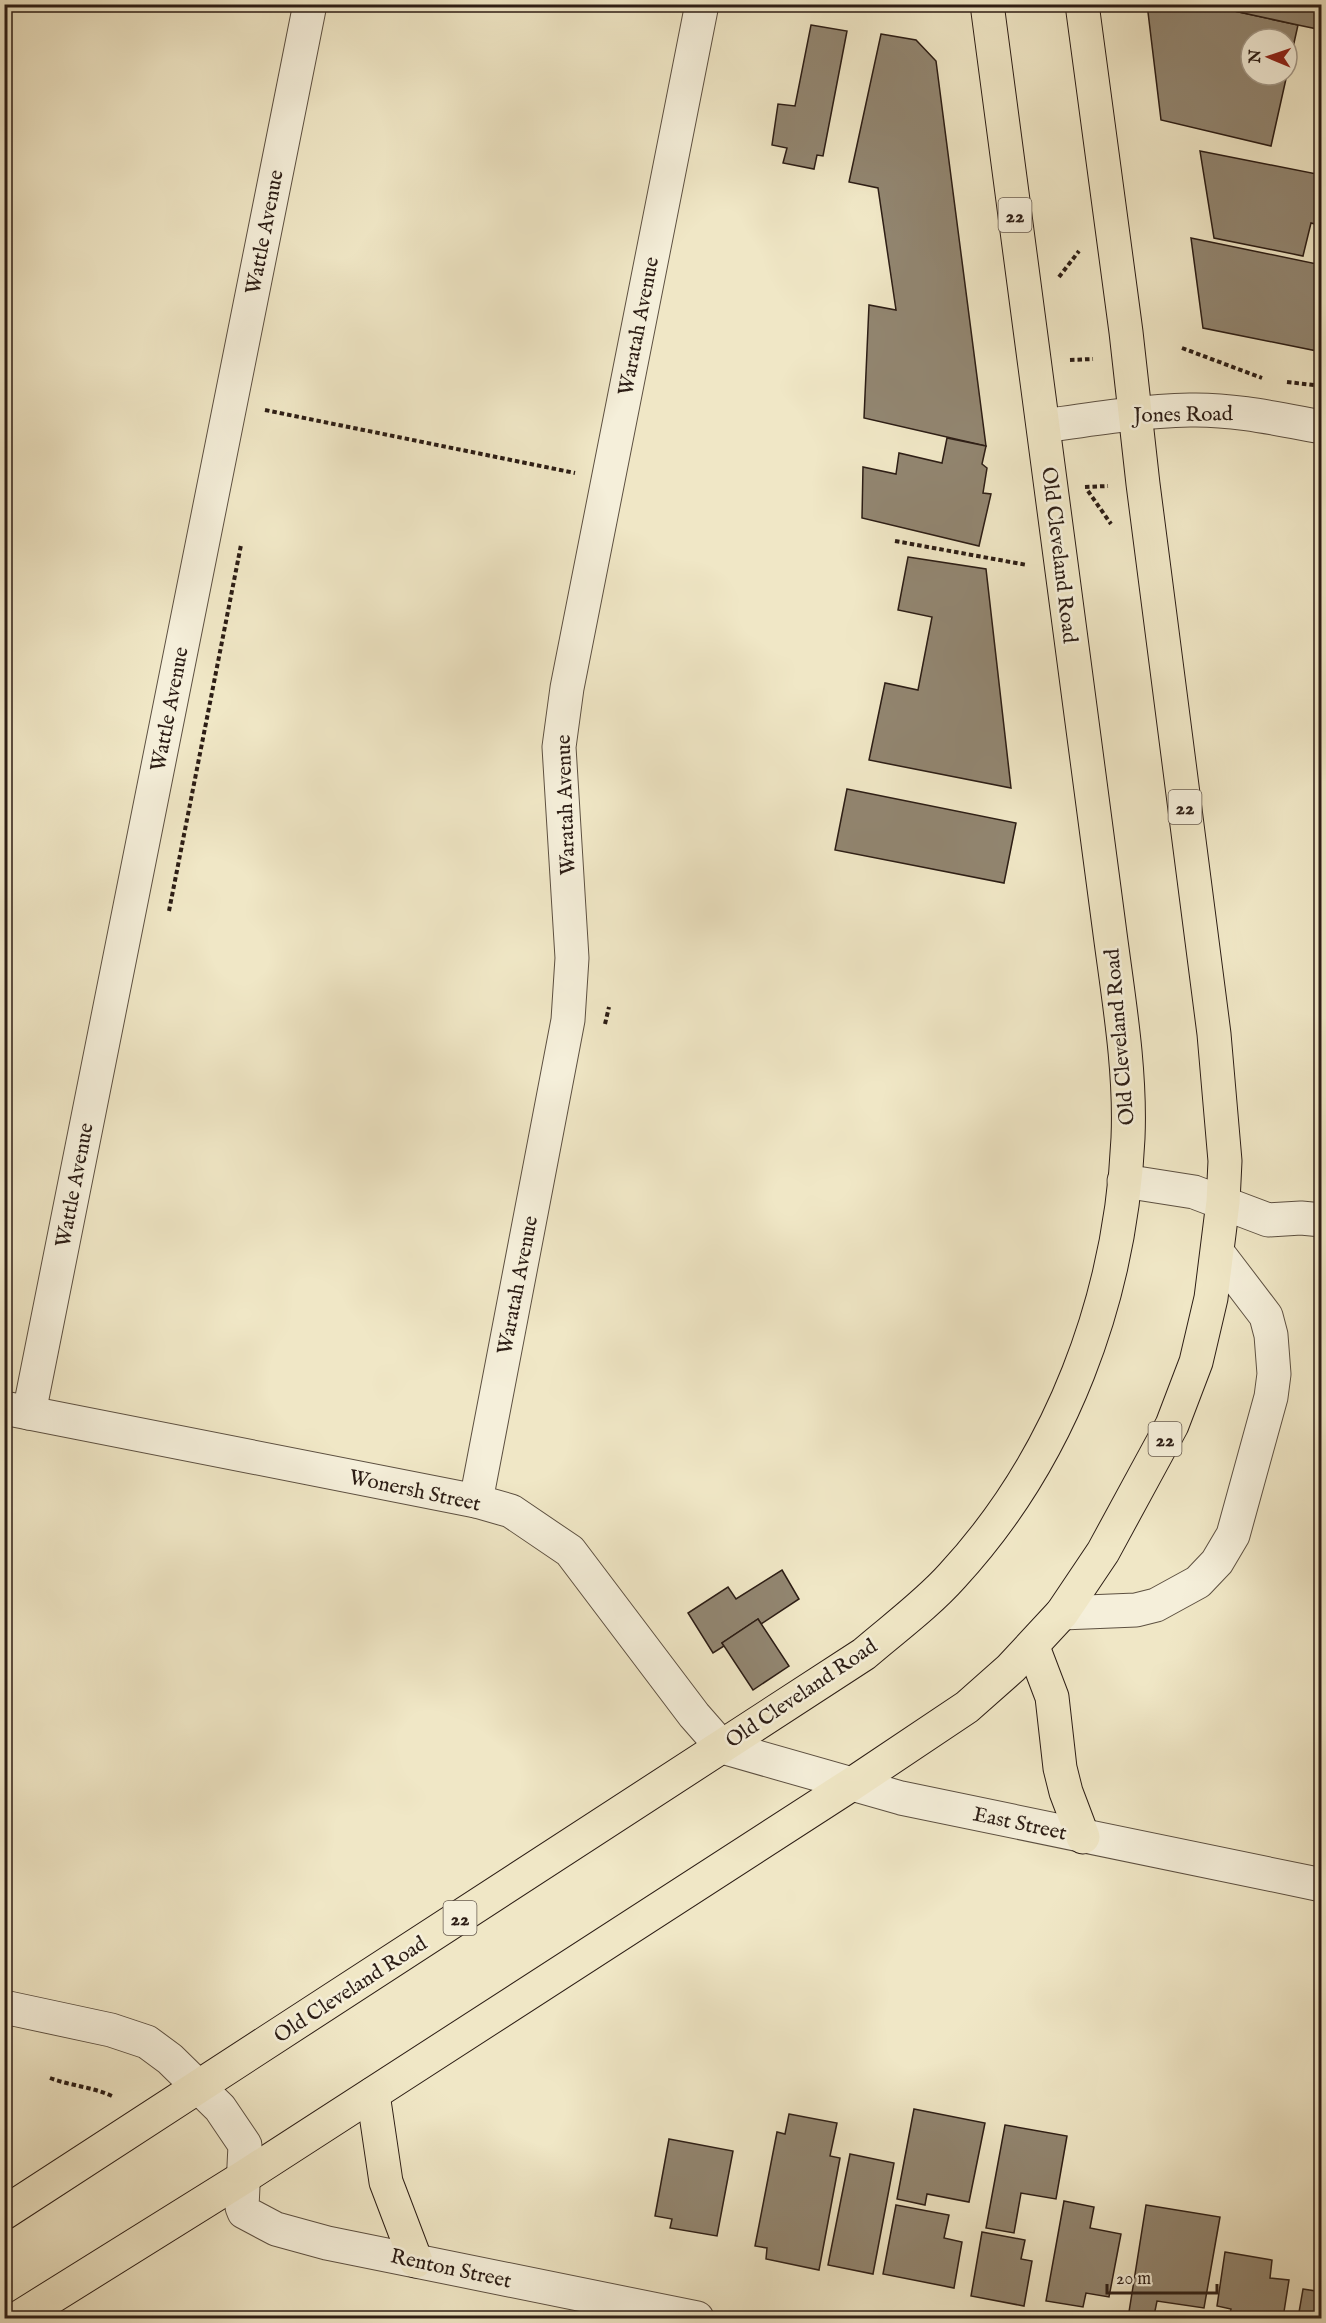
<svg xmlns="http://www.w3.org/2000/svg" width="1326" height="2323" viewBox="0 0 1326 2323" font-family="'IM FELL English',serif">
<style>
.building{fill:#928671;stroke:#2c1d15;stroke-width:1.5;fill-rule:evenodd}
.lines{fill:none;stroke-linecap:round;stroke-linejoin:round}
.minor-casing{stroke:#5d5041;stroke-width:35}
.highway-casing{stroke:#2c1d15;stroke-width:35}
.path{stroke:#2c1d15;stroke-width:4;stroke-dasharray:4.5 3;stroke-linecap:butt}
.minor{stroke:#f5efda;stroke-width:33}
.highway{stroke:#f0e7c6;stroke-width:33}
.labels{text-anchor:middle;stroke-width:5;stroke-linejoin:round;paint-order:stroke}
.shield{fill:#f5efda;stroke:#685c50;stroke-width:1.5}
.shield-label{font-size:20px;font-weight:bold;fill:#2c1d15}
.street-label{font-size:21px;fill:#2c1d15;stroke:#f5efda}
</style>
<rect width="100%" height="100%" fill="#f0e7c6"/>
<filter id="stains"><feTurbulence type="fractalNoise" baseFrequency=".00333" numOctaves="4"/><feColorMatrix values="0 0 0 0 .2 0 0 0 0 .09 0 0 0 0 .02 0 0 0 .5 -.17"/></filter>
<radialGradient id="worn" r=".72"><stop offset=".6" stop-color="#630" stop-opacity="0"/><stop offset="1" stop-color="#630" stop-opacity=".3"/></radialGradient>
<!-- building -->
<g class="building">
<path d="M1147,4H1202L1298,25L1271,146L1161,120ZM1251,39H1287V75H1251Z"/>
<path d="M1202,4H1322V30L1298,25Z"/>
<path d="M811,25L847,31L823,156L817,155L814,169L783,163L787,148L772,145L778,104L795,106Z"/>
<path d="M881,34L916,40L936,61L986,446L864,418L869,305L896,310L878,188L849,182Z"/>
<path d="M1200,151L1322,175V226L1311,223L1303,256L1214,238Z"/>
<path d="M1191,238L1322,265V352L1203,328Z"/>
<path d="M947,438L986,446L982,464L987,468L983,493L991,494L979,546L862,518L863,467L896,474L899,453L942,463Z"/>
<path d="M908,557L986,569L1011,788L869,760L885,683L918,690L932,617L898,610Z"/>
<path d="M847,789L1016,823L1004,883L835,850Z"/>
<path d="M782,1570L799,1599L761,1624L758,1619L722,1643L724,1646L713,1653L688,1613L728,1587L736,1599Z"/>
<path d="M758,1619L789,1666L753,1690L722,1643Z"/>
<path d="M914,2109L985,2123L969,2202L927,2194L925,2205L897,2199Z"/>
<path d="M789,2114L837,2123L830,2156L840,2158L819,2270L766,2259L767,2248L755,2246L777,2132L785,2134Z"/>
<path d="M1005,2125L1067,2136L1056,2199L1021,2193L1014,2233L986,2228Z"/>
<path d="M669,2139L733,2151L717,2236L670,2228L672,2219L655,2216Z"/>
<path d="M850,2154L894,2163L873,2274L828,2265Z"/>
<path d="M1064,2201L1094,2207L1090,2228L1121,2234L1109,2297L1086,2293L1083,2307L1046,2301Z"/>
<path d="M896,2205L949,2215L944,2238L962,2242L954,2288L883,2274Z"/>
<path d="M1146,2205L1220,2217L1204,2308L1157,2301L1154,2316L1129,2312Z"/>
<path d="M982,2232L1025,2240L1021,2259L1032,2261L1024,2306L971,2296Z"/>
<path d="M1225,2252L1272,2260L1270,2278L1289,2280L1283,2318H1229L1231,2309L1217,2306Z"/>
<path d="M1303,2289L1322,2292V2318H1298Z"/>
</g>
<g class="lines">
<defs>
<g id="minor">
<path d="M1044,426C1092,419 1141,411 1190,410C1234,409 1278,419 1322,427"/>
<path d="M1124,1181L1194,1192L1268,1220L1301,1218L1322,1220"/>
<path d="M4,1408L476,1501L511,1511L570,1551L694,1715L722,1747L901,1798L1322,1885"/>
<path d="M29,1413L310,4"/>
<path d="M476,1501L568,1020L572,958L559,747L567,688L702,4"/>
<path d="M1062,1613L1136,1610L1156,1605L1198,1582L1217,1562L1233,1535L1271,1397L1274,1374L1271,1335L1266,1316L1218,1253"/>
<path d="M4,2007L111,2030L147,2042L170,2059L220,2108L245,2145L242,2207L244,2212L276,2229L327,2243L697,2318"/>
</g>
<g id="highway">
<path d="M1033,1647L1052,1697L1060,1768L1066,1792L1083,1837"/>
<path d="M373,2094L386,2182L416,2261"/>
<path d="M4,2213L864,1654C893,1629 927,1604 952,1576C1061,1458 1121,1298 1128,1138C1131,1068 1118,996 1109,926L987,4"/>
<path d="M18,2318L244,2177L852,1784L967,1707L1011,1668L1062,1613L1103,1552L1172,1425L1196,1362L1211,1298L1223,1202L1225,1161L1214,1034L1143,484L1126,332L1082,4"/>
</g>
</defs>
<!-- minor casing -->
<use href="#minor" class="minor-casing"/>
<!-- highway casing -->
<use href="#highway" class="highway-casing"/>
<!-- path -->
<g class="path">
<path d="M1059,277L1079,251"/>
<path d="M1182,348L1262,378"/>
<path d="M1070,360L1093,359"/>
<path d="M1287,382L1322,386"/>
<path d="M265,410L575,473"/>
<path d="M1085,487L1108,486"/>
<path d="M1088,491L1111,524"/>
<path d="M895,541L1027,565"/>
<path d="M169,911L241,545"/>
<path d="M605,1024L609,1007"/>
<path d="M50,2078C71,2086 94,2087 114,2097"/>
</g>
<!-- minor -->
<use href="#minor" class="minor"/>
<!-- highway -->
<use href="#highway" class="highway"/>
</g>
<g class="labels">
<!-- shield labels -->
<g class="shield">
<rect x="998.5" y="198" width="33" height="34" rx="4.5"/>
<rect x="1168.5" y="790" width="33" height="34" rx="4.5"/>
<rect x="1148.5" y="1422" width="33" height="34" rx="4.5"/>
<rect x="443.5" y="1901" width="33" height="34" rx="4.5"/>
</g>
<g class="shield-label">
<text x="1015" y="222">22</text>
<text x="1185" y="814">22</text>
<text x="1165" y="1446">22</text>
<text x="460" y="1925">22</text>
</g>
<!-- street labels -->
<g class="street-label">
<text transform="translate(264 232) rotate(-79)" y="7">Wattle Avenue</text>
<text transform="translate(638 326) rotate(-79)" y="7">Waratah Avenue</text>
<text transform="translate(1183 414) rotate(-1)" y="7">Jones Road</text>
<text transform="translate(1060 555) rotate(83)" y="7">Old Cleveland Road</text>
<text transform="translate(169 709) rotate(-79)" y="7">Wattle Avenue</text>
<text transform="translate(565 805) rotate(-92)" y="7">Waratah Avenue</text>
<text transform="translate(1119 1037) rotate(-95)" y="7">Old Cleveland Road</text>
<text transform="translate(74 1185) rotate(-79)" y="7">Wattle Avenue</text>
<text transform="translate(517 1285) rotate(-79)" y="7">Waratah Avenue</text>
<text transform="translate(415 1490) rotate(12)" y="7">Wonersh Street</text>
<text transform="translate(801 1693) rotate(-34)" y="7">Old Cleveland Road</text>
<text transform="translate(1020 1823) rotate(12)" y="7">East Street</text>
<text transform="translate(350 1989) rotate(-33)" y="7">Old Cleveland Road</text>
<text transform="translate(451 2268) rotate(12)" y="7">Renton Street</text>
</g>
</g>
<!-- margin -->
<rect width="1326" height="2323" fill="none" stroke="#f0e7c6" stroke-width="24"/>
<rect x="6" y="6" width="1314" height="2311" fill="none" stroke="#2c1d15" stroke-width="3"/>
<rect x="12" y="12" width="1302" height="2299" fill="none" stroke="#2c1d15" stroke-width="1.5"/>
<!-- north arrow -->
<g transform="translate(1269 57) rotate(272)"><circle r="28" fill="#f5efda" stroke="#a59b8b" stroke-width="1.5"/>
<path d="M0-4.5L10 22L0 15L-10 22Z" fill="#8f2418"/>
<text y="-9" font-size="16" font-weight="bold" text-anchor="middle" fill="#2c1d15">N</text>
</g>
<!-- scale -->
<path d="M1107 2284v9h110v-9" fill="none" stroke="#2c1d15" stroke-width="3"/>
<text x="1116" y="2284" font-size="18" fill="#2c1d15" stroke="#f5efda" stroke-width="4.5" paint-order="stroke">20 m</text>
<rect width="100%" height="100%" filter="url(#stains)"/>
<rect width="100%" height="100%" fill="url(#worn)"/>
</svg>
